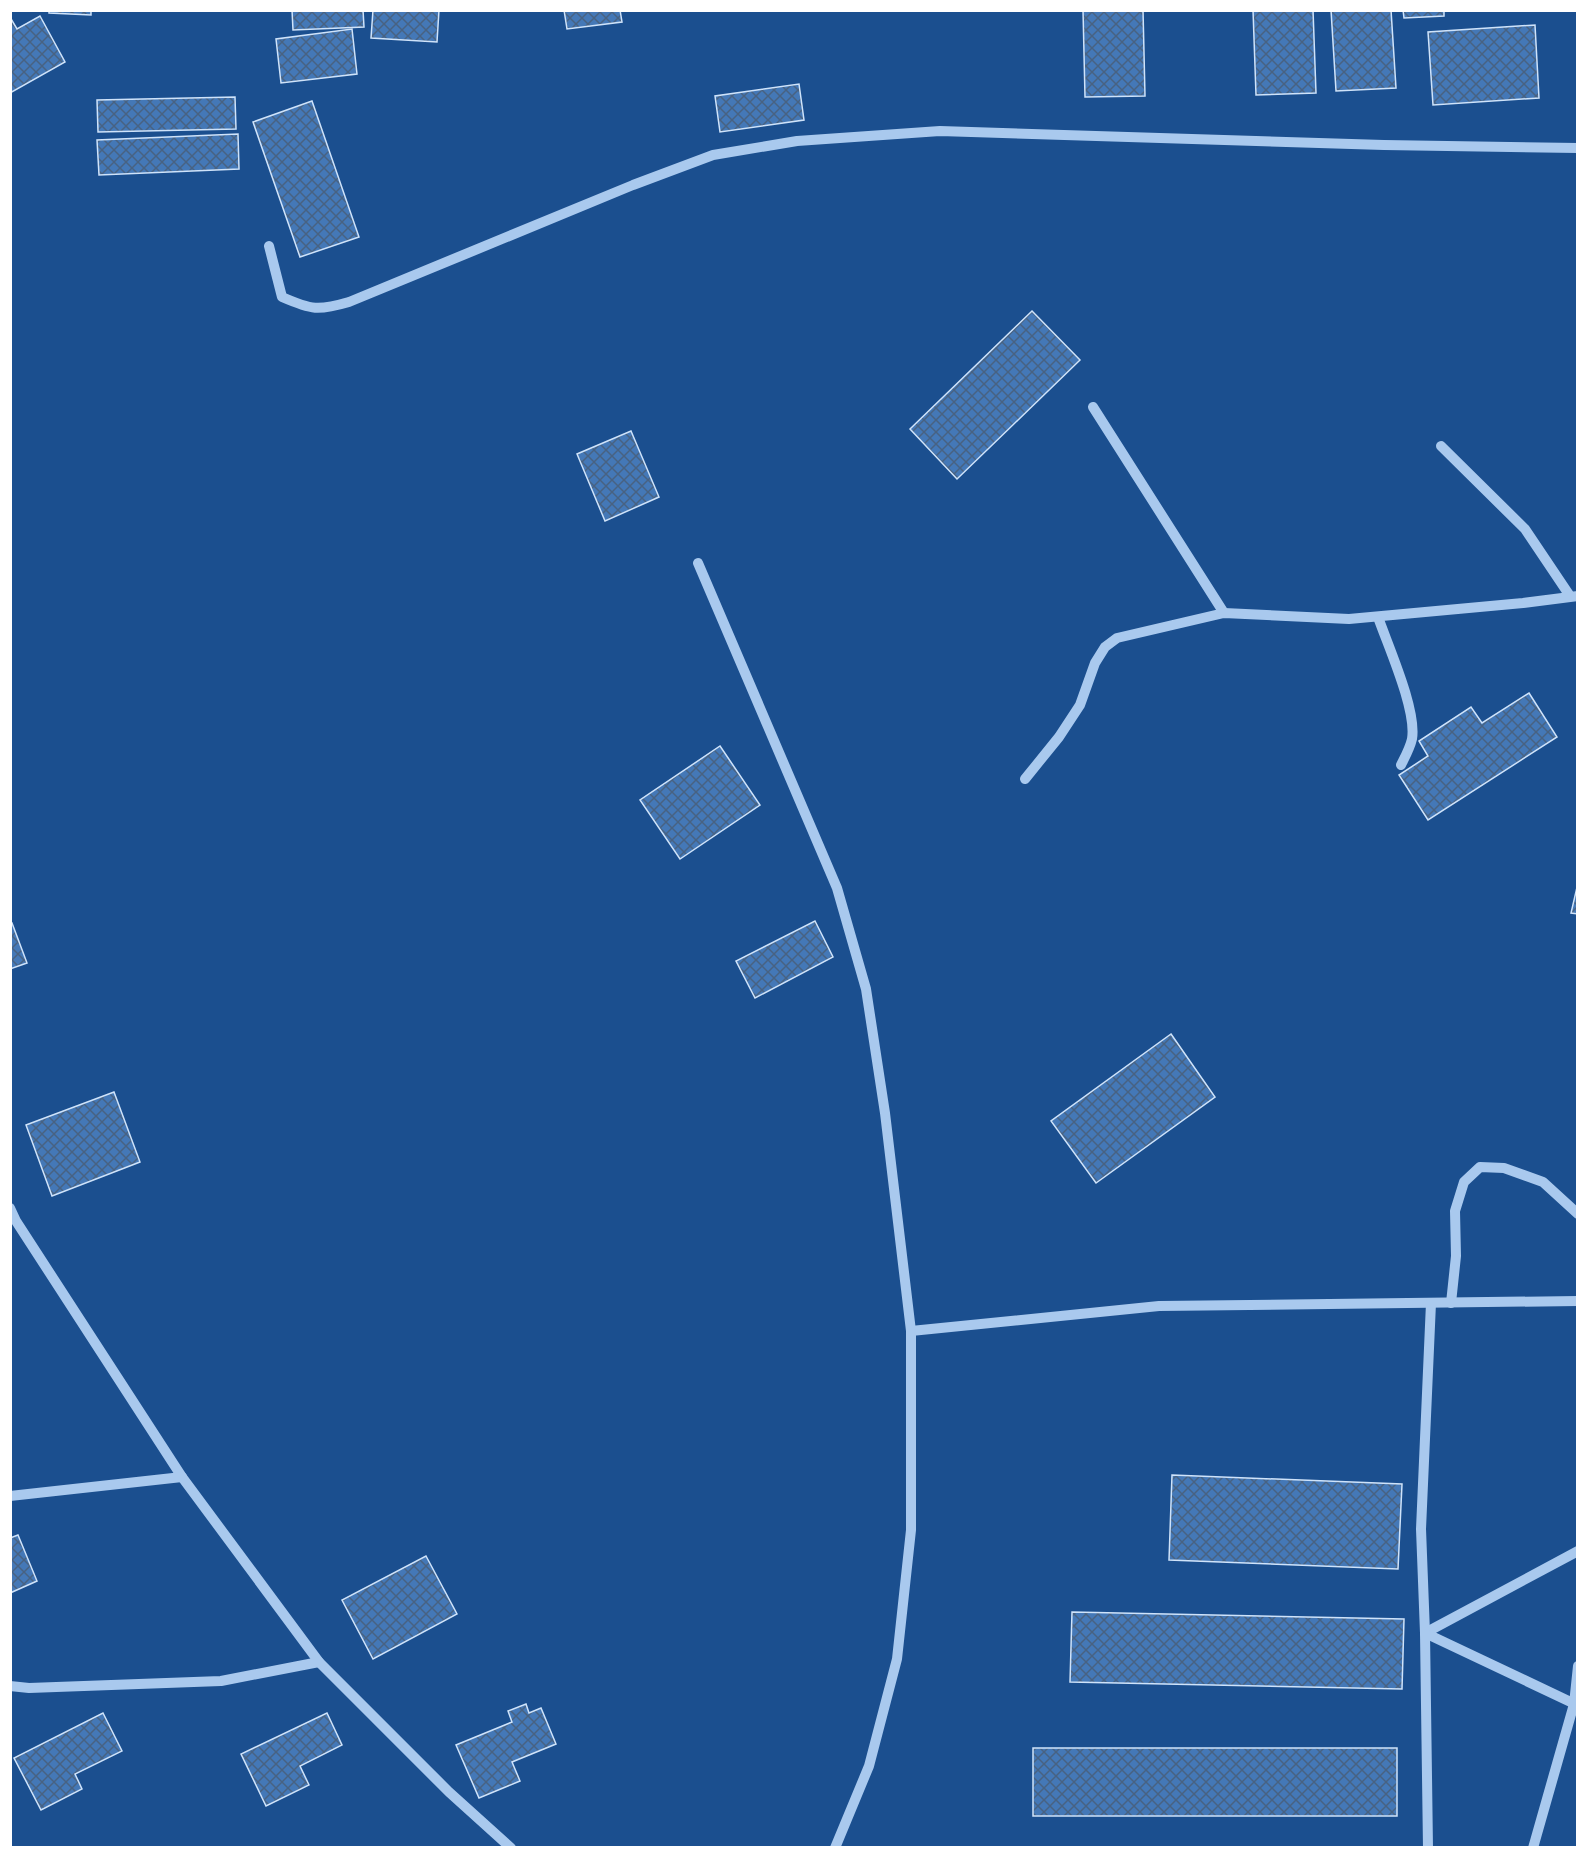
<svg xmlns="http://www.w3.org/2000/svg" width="1588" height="1858" viewBox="0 0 1588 1858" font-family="'Nunito Sans',sans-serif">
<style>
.building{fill:url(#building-cross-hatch);stroke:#cfe3fa;stroke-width:1.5}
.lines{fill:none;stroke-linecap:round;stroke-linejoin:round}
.minor{stroke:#a9c9ee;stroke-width:10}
</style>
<defs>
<pattern id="building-cross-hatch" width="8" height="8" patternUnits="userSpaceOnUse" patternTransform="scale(1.5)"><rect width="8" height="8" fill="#4478b7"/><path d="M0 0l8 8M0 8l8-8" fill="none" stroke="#486282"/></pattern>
</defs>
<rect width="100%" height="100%" fill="#1b4f8f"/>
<!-- building -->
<g class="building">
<path d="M49,10H91V15L49,13Z"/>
<path d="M292,10H363L364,27L293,30Z"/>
<path d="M373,10H439L437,42L371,38Z"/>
<path d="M564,10H620L622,22L567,29Z"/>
<path d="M1083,10H1143L1145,96L1085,97Z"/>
<path d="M1253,10H1313L1316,93L1256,95Z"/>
<path d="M1331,10H1391L1396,88L1336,91Z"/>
<path d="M1403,10H1444V16L1404,18Z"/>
<path d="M40,16L65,62L10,93V17L17,29Z"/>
<path d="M1535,25L1539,98L1433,105L1428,32Z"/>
<path d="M352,29L357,74L281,83L276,39Z"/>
<path d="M799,84L804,120L720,132L715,96Z"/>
<path d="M235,97L236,129L98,132L97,100Z"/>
<path d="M312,101L359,237L300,257L253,122Z"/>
<path d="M238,134L239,169L99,175L97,140Z"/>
<path d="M1032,311L1080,360L957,479L910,429Z"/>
<path d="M631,431L659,497L605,521L577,454Z"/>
<path d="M1529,693L1557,737L1428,820L1399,775L1428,756L1419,741L1471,707L1482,723Z"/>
<path d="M720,746L760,805L680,859L640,800Z"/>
<path d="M1578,883V914L1571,913Z"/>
<path d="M815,921L833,957L755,998L736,961Z"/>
<path d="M12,923L27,963L10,969V924Z"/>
<path d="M1171,1034L1215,1097L1096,1183L1051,1121Z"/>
<path d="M114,1092L140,1162L52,1196L26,1125Z"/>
<path d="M1172,1475L1402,1484L1398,1569L1169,1560Z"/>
<path d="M18,1535L37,1581L10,1593V1538Z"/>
<path d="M426,1556L457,1614L373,1659L342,1600Z"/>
<path d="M1072,1612L1404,1619L1402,1689L1070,1682Z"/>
<path d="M526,1704L529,1713L541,1708L556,1744L512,1762L520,1781L479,1798L456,1745L512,1722L508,1711Z"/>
<path d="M103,1713L122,1751L75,1774L82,1789L41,1810L14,1758Z"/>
<path d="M327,1713L342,1745L300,1766L309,1785L266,1806L241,1754Z"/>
<rect x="1033" y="1748" width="364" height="68"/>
</g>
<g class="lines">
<!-- minor -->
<g class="minor">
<path d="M269,246L282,297C312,310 318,311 349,302L633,185L713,155L797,141L940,131L1384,145L1578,148"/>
<path d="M1093,407L1224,613"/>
<path d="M1441,446L1525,529L1570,596"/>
<path d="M698,563L837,888L866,989L885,1113L911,1331V1530L897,1659L869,1766L835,1848"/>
<path d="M1378,617C1388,646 1417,710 1412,739C1410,748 1405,757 1401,765"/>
<path d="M1025,779L1059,737L1080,705L1095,663L1105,647L1117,638L1224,613L1349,619L1523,603L1578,596"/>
<path d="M10,1208L16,1221L182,1477L319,1662L449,1792L511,1848"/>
<path d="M1451,1303L1456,1256L1455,1211L1464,1182L1480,1167L1504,1168L1543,1182L1578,1214"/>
<path d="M911,1331L1159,1306L1578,1301"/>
<path d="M10,1496L182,1477"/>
<path d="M1425,1633L1578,1551"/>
<path d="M1425,1633L1577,1705"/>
<path d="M10,1686L29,1688L221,1681L319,1662"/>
<path d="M1428,1848L1425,1633L1421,1529L1431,1303"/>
<path d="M1533,1848L1574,1704L1578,1666"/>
</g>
</g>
<!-- border -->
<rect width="1588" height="1858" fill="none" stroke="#ffffff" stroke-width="24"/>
</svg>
